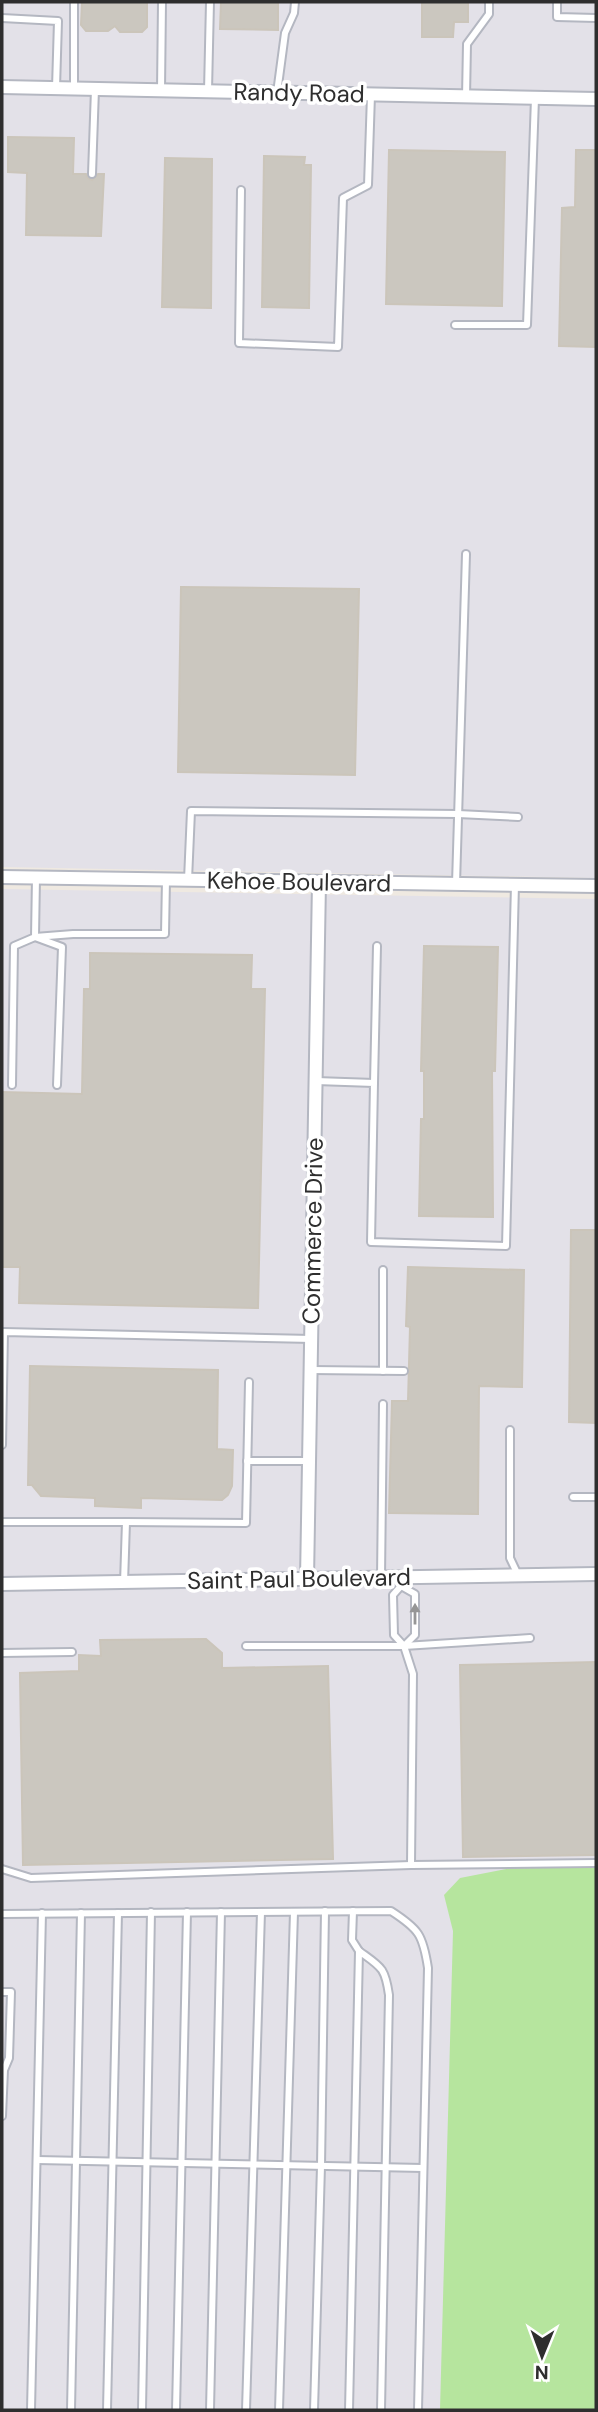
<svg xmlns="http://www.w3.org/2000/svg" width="598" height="2412" viewBox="0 0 598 2412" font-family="'DM Sans',sans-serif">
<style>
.industrial{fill:#e3e1e8}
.green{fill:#b6e59e}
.building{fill:#cbc7bf;stroke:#cbc5ba;stroke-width:2}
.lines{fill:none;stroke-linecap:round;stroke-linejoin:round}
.service-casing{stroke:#b4b7c1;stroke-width:10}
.minor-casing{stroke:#b4b7c1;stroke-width:16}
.service{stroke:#fff;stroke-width:6}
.minor{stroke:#fff;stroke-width:12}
.oneway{fill:#969696}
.labels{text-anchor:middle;stroke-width:7;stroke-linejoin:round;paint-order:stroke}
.street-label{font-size:24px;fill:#2e2e2e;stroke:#fff}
</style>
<rect width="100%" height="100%" fill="#efe9e1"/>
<!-- industrial -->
<g class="industrial">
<path d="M2,2H596V878L2,867Z"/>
<path d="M2,889L596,899V2410H2Z"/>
</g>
<!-- green -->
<path class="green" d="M522,1866L596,1867V2410H440L453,1931L444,1895L460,1878Z"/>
<!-- building -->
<g class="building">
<path d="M82,2H147V27L142,32H120L115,26L108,31H86L81,25Z"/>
<path d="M221,2H278V30L220,29Z"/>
<path d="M422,2H468V22H454L453,37H422Z"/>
<path d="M8,137L74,138L73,174H86L88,178L92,180L98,174H104L101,236L26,235L27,173L8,172Z"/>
<path d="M389,150L505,152L502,306L386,304Z"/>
<path d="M576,150H596V347L559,346L562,208L575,207Z"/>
<path d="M264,156L305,157L304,165H311L309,308L262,307Z"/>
<path d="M165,158L212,159L211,308L162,307Z"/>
<path d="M181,587L359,589L355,775L178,772Z"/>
<path d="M424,946L498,947L495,1071H492L493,1217L419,1216L421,1119H424V1071H421Z"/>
<path d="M90,953L252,955L251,989H265L258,1308L19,1303L20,1267H2V1092L82,1094L84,989H90Z"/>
<path d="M571,1230H596V1423L569,1422Z"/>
<path d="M408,1267L524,1270L522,1387L479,1386L478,1514L389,1513L392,1401H408L410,1327L406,1326Z"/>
<path d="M30,1366L218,1370L217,1449L233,1450L232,1486L228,1495L222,1500L141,1498V1508L95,1506V1498L41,1496L32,1485H28Z"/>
<path d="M206,1639L222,1653V1668L328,1666L333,1859L23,1865L20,1673L79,1671V1655L101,1656L100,1640Z"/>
<path d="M596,1662V1855L463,1857L460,1665Z"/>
</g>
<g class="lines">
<defs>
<g id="service">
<path d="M557,2V17L596,18"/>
<path d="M2,18L58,21L56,88"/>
<path d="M74,89V2"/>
<path d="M161,90L162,2"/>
<path d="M208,91L210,2"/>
<path d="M277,93L285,33L294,13L295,2"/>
<path d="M466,97L467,44L489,14V2"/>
<path d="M92,174L95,89"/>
<path d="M241,190L239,343L338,347L343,198L368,185L371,95"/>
<path d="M455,325H527L535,98"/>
<path d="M188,880L191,811L458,814L518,817"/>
<path d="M456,884L466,554"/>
<path d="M316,1081L374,1083L371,1242L506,1246L515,884"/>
<path d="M374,1083L377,946"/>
<path d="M12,1085L14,946L35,937L36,877"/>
<path d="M57,1085L62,947L35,937L73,934H165L166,879"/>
<path d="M311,1370L404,1371"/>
<path d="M383,1371V1270"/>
<path d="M510,1430V1558L518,1575"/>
<path d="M2,1445L4,1332L312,1339"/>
<path d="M247,1461H310"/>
<path d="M573,1497H596"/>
<path d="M2,1522H126L124,1583"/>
<path d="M126,1522L246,1523L249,1382"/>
<path d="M381,1578L383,1404"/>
<path d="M400,1578L401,1586L393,1595L394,1635L404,1646L413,1674L411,1865"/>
<path d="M401,1586L415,1594V1635L404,1646"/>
<path d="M246,1646H404L530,1638"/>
<path d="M2,1653L72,1652"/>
<path d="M2,1869L31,1878L411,1865L596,1863"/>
<path d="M353,1911L352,1940L359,1951"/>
<path d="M2,1914L391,1911C419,1929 423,1935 428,1968L418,2410"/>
<path d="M2,1992H11L9,2058L4,2070L2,2116"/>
<path d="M37,2160L423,2168"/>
<path d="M31,2410L42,1913"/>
<path d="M71,2410L81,1913"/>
<path d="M107,2410L118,1913"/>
<path d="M142,2410L151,1912"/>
<path d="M176,2410L187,1912"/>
<path d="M210,2410L221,1912"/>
<path d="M246,2410L261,1912"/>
<path d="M279,2410L294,1912"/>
<path d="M314,2410L321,2166L325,1911"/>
<path d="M349,2410L359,1951C381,1967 385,1967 389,1995L381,2410"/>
</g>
<g id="minor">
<path d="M2,87L596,99"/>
<path d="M2,877L596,886"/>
<path d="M307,1579L319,882"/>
<path d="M2,1584L596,1574"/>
</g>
</defs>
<!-- service casing -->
<use href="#service" class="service-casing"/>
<!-- minor casing -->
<use href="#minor" class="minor-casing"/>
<!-- service -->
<use href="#service" class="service"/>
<!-- minor -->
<use href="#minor" class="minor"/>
</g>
<!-- one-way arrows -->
<defs><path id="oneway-solid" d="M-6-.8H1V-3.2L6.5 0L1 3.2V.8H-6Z" transform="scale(1.75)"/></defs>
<use class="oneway" href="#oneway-solid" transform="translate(415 1614) rotate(-90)"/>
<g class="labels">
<!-- street labels -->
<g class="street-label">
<text transform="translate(299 93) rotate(1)" y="8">Randy Road</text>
<text transform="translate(299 882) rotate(1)" y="8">Kehoe Boulevard</text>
<text transform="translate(313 1231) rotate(-89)" y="8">Commerce Drive</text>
<text transform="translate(299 1579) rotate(-1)" y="8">Saint Paul Boulevard</text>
</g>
</g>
<!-- border -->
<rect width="598" height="2412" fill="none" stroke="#2e2e2e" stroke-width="7"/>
<!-- north arrow -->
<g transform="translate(542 2356) rotate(181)" stroke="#ffffff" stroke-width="5" paint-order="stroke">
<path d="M0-5L12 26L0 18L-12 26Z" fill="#2e2e2e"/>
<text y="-10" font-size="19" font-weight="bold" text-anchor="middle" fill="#2e2e2e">N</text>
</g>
</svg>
